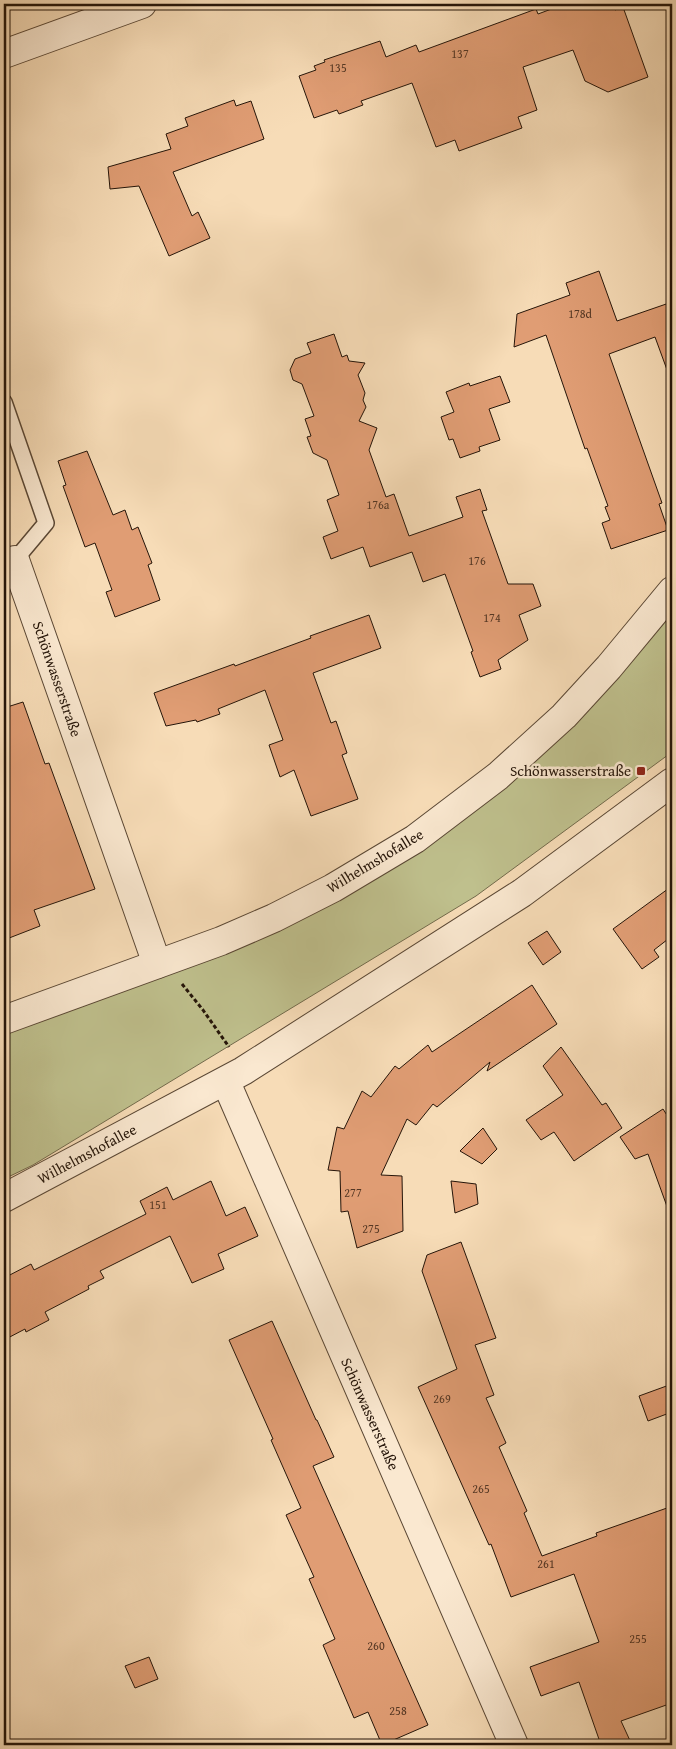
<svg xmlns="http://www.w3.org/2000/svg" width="676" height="1749" viewBox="0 0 676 1749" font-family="'Gentium Book Plus',serif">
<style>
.green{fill:#bfc08d;stroke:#726a4b}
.building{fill:#e09d74;stroke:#251509}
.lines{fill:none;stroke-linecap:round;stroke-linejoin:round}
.service-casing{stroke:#5a4734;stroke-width:18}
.minor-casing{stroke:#5a4734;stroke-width:30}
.path{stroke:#251509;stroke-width:3;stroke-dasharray:4 2.5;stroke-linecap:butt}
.service{stroke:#fae8d0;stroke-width:15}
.minor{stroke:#fae8d0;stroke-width:28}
.poi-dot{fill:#8f2418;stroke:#fae8d0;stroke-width:2}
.labels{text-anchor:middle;stroke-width:5;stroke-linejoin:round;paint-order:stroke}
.number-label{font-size:12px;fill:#543724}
.street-label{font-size:15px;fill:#251509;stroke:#fae8d0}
.poi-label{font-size:15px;fill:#251509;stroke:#fae8d0;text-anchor:end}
</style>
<rect width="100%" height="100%" fill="#f7dcb7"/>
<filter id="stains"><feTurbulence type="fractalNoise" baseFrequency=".004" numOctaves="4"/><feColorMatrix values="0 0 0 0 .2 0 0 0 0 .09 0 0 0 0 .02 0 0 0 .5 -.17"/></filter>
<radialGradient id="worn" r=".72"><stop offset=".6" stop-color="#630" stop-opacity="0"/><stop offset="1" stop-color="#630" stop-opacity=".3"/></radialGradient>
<!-- green -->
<path class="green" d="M672,609V752L476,896L33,1165L4,1179V1032L341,894Z"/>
<!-- building -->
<g class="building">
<path d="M565,4H612L615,10L623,7L648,77L608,92L585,81L573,50L523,67L537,110L518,117L522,128L459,151L455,140L436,147L412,83L361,101L363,105L339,114L337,110L314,118L299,76L316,70L314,66L325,62L324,60L380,41L386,57L416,45L419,52L536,9L538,14Z"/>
<path d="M234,100L236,106L251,101L264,139L173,172L192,216L198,212L210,238L169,256L139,186L110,189L108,167L171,149L166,134L188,126L185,118Z"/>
<path d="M599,271L617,321L672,302V378H670L655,337L609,354L662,503L659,504L668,530L611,549L602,523L610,520L605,507L608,506L587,448L585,449L546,335L514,347L517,314L570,295L566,283Z"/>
<path d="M334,334L342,357L347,355L349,361L365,363L358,375L365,393L363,400L366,407L359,421L377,428L369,450L386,497L394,494L409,536L463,517L456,497L480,489L487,510L482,511L508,584H533L541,606L519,615L528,640L498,660L501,669L480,677L471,652L473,651L445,574L423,582L412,552L370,567L363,547L331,559L323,537L338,531L327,500L339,495L327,460L313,453L307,437L311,436L305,419L314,416L302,384L293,380L290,370L295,359L311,353L307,343Z"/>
<path d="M500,376L510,402L489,409L500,440L479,447L480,451L460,458L453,439L449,440L441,417L454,412L446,392L469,383L470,386Z"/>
<path d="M87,451L113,515L125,510L132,530L138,527L152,563L148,565L160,600L115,617L106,592L112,590L95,543L85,547L63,486L66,485L58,461Z"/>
<path d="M369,615L381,648L313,673L331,723L336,721L347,753L342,755L358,799L311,816L294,770L280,777L269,745L283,740L265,690L218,709L220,714L197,722L196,720L166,726L154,693L234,664L235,666L311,638L310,636Z"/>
<path d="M23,702L45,764L49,763L95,889L34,910L40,926L4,940V708Z"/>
<path d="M672,886V936L654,950L659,957L642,969L613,929Z"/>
<path d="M547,931L561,952L543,965L528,943Z"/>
<path d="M532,985L557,1024L487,1071L490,1062L437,1107L433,1104L416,1125L407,1119L381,1175L402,1176L403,1231L357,1248L348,1211L341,1212L340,1171L328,1170L337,1127L344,1129L362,1091L371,1097L395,1066L399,1069L428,1045L432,1052Z"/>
<path d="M561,1047L602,1105L606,1103L622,1128L574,1161L554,1132L541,1140L526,1120L563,1095L543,1066Z"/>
<path d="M663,1109L672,1123V1211L669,1212L648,1154L635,1159L620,1137Z"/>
<path d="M483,1128L497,1149L482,1164L460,1151Z"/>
<path d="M211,1181L226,1216L245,1207L258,1236L218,1254L224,1269L192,1283L170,1236L100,1271L104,1278L88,1286L89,1289L45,1312L49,1320L26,1332L25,1329L4,1340V1278L31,1264L34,1270L146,1214L140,1201L167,1187L173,1200Z"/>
<path d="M451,1181L476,1184L478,1204L455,1213Z"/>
<path d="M461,1242L496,1338L475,1345L494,1395L486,1398L506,1443L499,1447L527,1511L524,1513L542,1556L597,1536L596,1533L667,1508L672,1523V1703L621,1721L632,1745H601L579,1682L541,1696L530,1667L599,1642L574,1574L511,1597L491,1544L489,1545L418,1387L457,1369L422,1271L427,1255Z"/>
<path d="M272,1321L316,1420H317L334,1457L313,1466L428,1725L382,1745L368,1712L354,1718L323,1645L335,1639L309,1579L314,1577L286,1515L301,1508L271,1440L273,1439L229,1340Z"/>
<path d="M672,1384V1412L648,1421L639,1396Z"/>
<path d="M149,1657L158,1679L135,1688L125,1666Z"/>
</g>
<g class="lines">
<defs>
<path id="service" d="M4,402L46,523L15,560"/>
<g id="minor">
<path d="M4,54L142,4"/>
<path d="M15,560L157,964"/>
<path d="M4,1020L221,941L274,918L333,888L415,839L498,776L564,716L609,667L672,591"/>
<path d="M226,1082L514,1745"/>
<path d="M4,1198L243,1071L522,893L672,782"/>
</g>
</defs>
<!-- service casing -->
<use href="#service" class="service-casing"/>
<!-- minor casing -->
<use href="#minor" class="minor-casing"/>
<!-- path -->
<path class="path" d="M182,984L203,1010L229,1047"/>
<!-- service -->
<use href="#service" class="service"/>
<!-- minor -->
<use href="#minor" class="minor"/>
</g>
<!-- markers -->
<rect class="poi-dot" x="636" y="766" width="10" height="10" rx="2.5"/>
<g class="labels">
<!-- number labels -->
<g class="number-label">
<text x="460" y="58">137</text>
<text x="338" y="72">135</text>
<text x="580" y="318">178d</text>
<text x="378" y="509">176a</text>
<text x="477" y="565">176</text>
<text x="492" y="622">174</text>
<text x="353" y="1197">277</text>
<text x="158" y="1209">151</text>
<text x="371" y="1233">275</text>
<text x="442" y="1403">269</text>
<text x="481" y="1493">265</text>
<text x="546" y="1568">261</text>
<text x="638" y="1643">255</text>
<text x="376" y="1650">260</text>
<text x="398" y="1715">258</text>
</g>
<!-- street labels -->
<g class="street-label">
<text transform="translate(57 679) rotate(71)" y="5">Schönwasserstraße</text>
<text transform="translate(375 861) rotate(-31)" y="5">Wilhelmshofallee</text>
<text transform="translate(87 1154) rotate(-28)" y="5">Wilhelmshofallee</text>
<text transform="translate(370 1414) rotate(66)" y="5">Schönwasserstraße</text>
</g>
<!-- poi labels -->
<g class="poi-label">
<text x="631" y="776">Schönwasserstraße</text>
</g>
</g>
<!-- margin -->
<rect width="676" height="1749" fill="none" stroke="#f7dcb7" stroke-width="20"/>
<rect x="5" y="5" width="666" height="1739" fill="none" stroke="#251509" stroke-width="2.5"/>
<rect x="10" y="10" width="656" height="1729" fill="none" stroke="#251509"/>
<rect width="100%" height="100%" filter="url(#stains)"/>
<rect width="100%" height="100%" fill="url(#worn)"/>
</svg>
